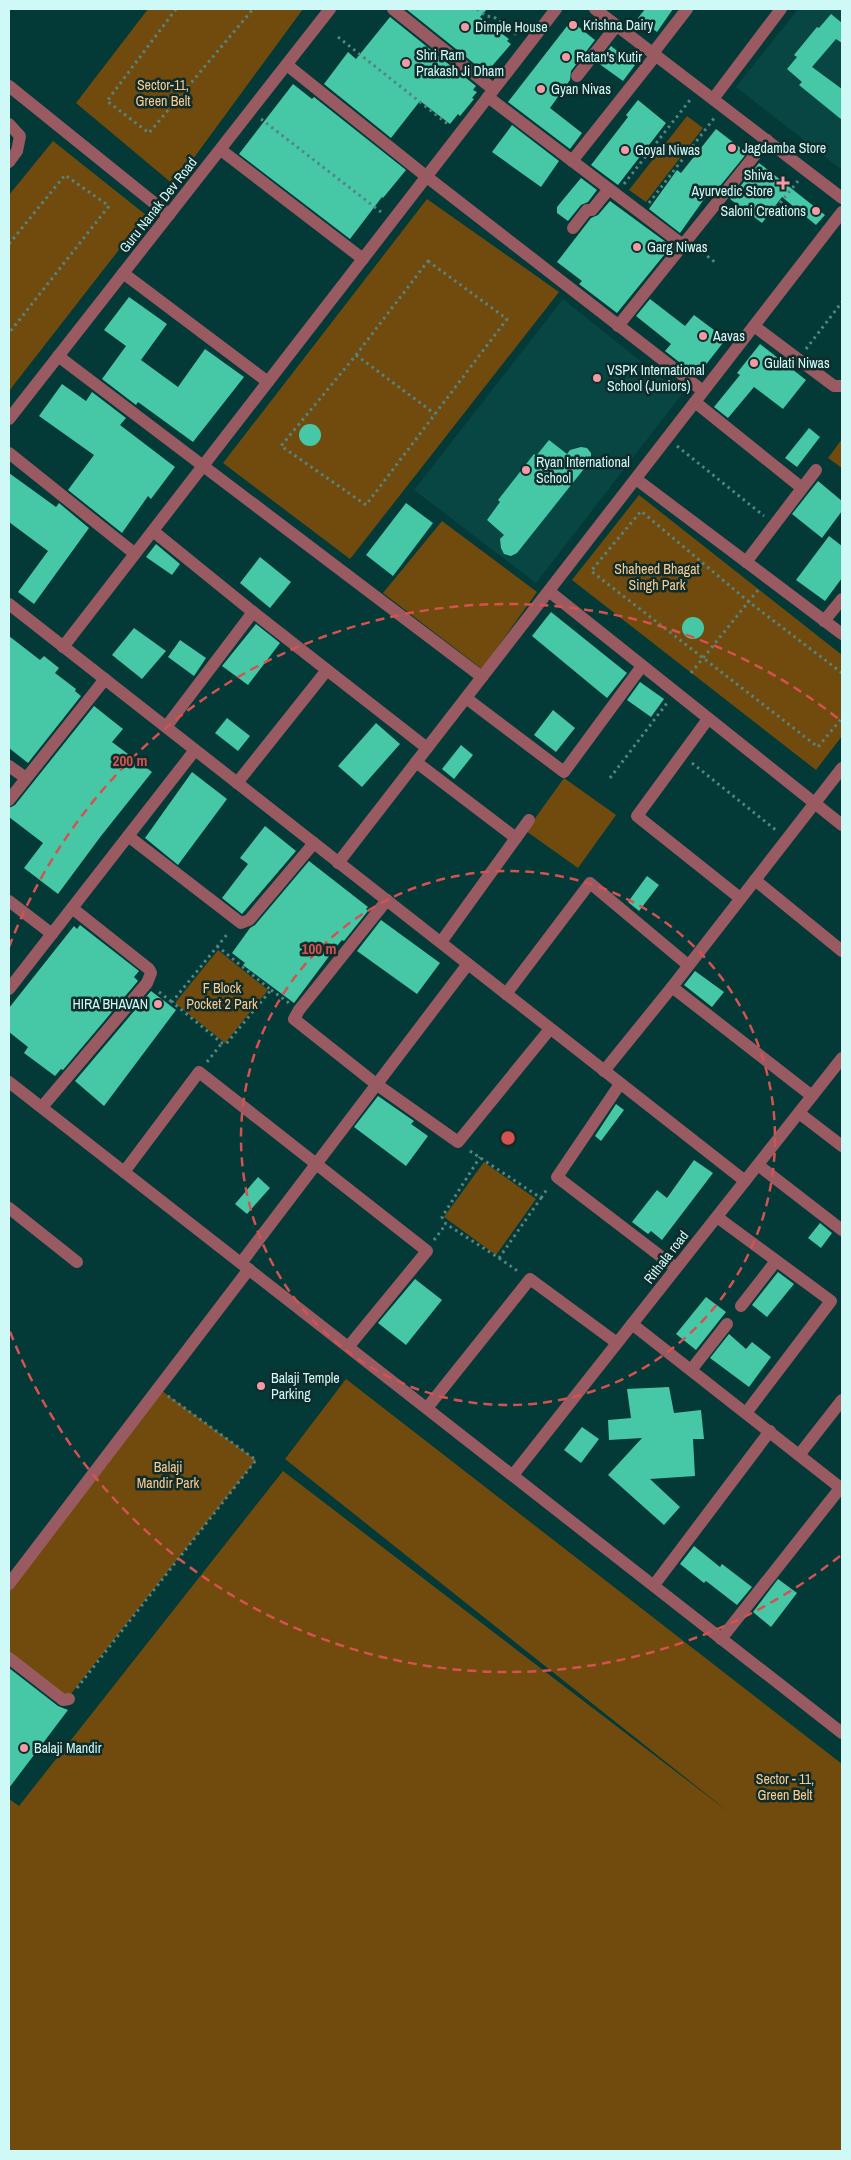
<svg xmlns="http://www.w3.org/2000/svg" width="851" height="2160" viewBox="0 0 851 2160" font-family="'Archivo Narrow',sans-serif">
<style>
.built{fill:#084644}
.green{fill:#714b0d}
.building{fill:#46c8a7}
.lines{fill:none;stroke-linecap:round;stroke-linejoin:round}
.path{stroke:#548583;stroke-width:3;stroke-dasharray:2.5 4;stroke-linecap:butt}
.minor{stroke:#995a62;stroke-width:12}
.ring{fill:none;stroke:#d55251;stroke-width:2.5;stroke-dasharray:9 6}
.poi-dot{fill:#f49aa4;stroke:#0f2c2b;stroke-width:2}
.labels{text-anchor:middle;stroke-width:5;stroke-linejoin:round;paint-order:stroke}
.poi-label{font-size:14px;fill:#cff9f7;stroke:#0f2c2b;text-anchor:start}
.park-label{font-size:14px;fill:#facb90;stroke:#0f2c2b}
.street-label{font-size:14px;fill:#cff9f7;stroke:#0f2c2b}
.centre{fill:#d55251;stroke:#0f2c2b;stroke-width:2.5}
.ring-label{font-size:15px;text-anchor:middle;font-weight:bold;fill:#d55251;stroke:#0f2c2b;stroke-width:5;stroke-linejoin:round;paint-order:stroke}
</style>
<rect width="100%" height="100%" fill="#033937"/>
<!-- built -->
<g class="built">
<path d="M798,9H842V170L736,87Z"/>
<path d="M563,299L682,394L536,583L414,490Z"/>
</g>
<!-- green -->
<g class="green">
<path d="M148,9H303L174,185L76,103Z"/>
<path d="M687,116L703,128L646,202L629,190Z"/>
<path d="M53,141L146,215L9,391V195Z"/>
<path d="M427,199L559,292L350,559L223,463Z"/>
<path d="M842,439V468L828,458Z"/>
<path d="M639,495L842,655V736L816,770L572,580Z"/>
<path d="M442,521L537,592L482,669L383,593Z"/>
<path d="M564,778L616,815L578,868L526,831Z"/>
<path d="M218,950L268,990L225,1043L175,1003Z"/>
<path d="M484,1162L536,1199L496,1255L444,1217Z"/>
<path d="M346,1379L842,1764V2151H9V1799L19,1806L283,1471L730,1813L285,1459Z"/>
<path d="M158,1388L256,1460L66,1700L9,1654V1585Z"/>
</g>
<!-- building -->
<g class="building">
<path d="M406,9H487L480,17L509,39L507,41L511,44L486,73Z"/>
<path d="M645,9H673L657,32L638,18Z"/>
<path d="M831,14L842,23V43L836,39L812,67L842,89V120L799,85L802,82L787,69L797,57L794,55L817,27L819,28Z"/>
<path d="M390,17L476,86L473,90L477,92L472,98L474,99L460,116L458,114L450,124L420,101L391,138L324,84L348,52L356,59Z"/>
<path d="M571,21L595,40L571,71L570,80L550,108L582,133L570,149L508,102Z"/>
<path d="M611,46L635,65L623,81L598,63Z"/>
<path d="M293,84L312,99L314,97L406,170L383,198L382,197L350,239L239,154Z"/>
<path d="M638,100L666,123L618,185L591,165L628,117L626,115Z"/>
<path d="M512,125L559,161L541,187L492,152Z"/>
<path d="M716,129L747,153L716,191L712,188L680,233L649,209L677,170L681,173Z"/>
<path d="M759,163L825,215L816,225L782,197L762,223L730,199Z"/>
<path d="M581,178L597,190L588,202L581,205L568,221L557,213V207Z"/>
<path d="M610,201L670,245L669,249L617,313L579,284L582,281L557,262L591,218L598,215Z"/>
<path d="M129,297L167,324L141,360L178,387L205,349L244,377L193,442L138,402L136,405L102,379L126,346L104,330Z"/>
<path d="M650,299L685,326L694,315L726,339L697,376L665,351L671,344L636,316Z"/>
<path d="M760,344L806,380L783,409L754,387L728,418L714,407L740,375L737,373Z"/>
<path d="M62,384L86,401L92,392L126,418L120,425L175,467L151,499L148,496L122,533L68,490L94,455L39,416Z"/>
<circle cx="310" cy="435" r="11"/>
<path d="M809,428L820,437L797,467L785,458Z"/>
<path d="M549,440L567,454L570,450L581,447L587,448L591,453V460L517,553L511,556L504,554L501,548L500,539L504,535L487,520L500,502L498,500L534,454L536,456Z"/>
<path d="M9,473L56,507L59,503L89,528L34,604L18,592L48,551L9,522Z"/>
<path d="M818,481L842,501V511L822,538L792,514Z"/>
<path d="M406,503L433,523L393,576L366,555Z"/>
<path d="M829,536L842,546V578L825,601L796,580Z"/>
<path d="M156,544L180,564L172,575L146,557Z"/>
<path d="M260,557L291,582L270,608L240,583Z"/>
<path d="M551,612L627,673L607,698L532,636Z"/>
<circle cx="693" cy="628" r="11"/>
<path d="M256,624L280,643L248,685L222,666Z"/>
<path d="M134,628L166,651L142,679L112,655Z"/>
<path d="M9,636L40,660L44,656L59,668L55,673L76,689L75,691L81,696L28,763L9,748Z"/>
<path d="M180,640L206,658L194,676L168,657Z"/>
<path d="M640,682L664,699L651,717L627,700Z"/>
<path d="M94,706L123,729L112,742L152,772L101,836L58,894L24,868L43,843L9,817V808L15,805Z"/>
<path d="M553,710L575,728L556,752L534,735Z"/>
<path d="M227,718L250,736L238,751L215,733Z"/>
<path d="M376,723L400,744L362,787L338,766Z"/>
<path d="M461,745L473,755L454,779L442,769Z"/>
<path d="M192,772L227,799L178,865L145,838Z"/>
<path d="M265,826L296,851L242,914L222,898L248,864L240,858Z"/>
<path d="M309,861L368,907L366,909L368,911L344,941L342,940L336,947L294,1003L243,965L245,963L232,953L250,928L255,925Z"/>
<path d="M647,876L659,885L639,911L628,902Z"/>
<path d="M381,920L440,963L417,994L357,951Z"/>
<path d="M80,925L139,971L134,977L138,981L63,1070L61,1069L55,1076L24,1053L28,1047L9,1032V1008L74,926L77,929Z"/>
<path d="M695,971L724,992L712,1007L684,985Z"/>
<path d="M151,991L176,1010L104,1106L75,1081Z"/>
<path d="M378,1096L414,1121L411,1124L428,1136L406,1166L354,1127Z"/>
<path d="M616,1104L624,1110L601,1141L595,1136Z"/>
<path d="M694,1160L713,1173L662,1240L651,1231L648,1234L632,1222L657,1190L667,1198Z"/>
<path d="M258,1177L270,1188L247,1214L235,1204Z"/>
<path d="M820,1223L832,1233L821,1248L808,1238Z"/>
<path d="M778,1272L794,1284L767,1317L752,1305Z"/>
<path d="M415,1279L442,1300L406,1345L378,1323Z"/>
<path d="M706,1297L726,1312L696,1350L676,1334Z"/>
<path d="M729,1334L746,1349L752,1342L771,1357L749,1387L710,1358Z"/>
<path d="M669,1387L674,1413L701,1410L704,1439H693L695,1476L650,1479L680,1507L664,1525L608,1475L642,1438L609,1440L608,1420L631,1418L627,1389Z"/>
<path d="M582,1427L599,1439L581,1463L564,1450Z"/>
<path d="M694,1546L720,1567L722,1564L752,1587L737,1605L706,1581L704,1583L680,1564Z"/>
<path d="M778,1579L797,1593L771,1627L753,1612Z"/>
<path d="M9,1668L58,1706L68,1710L9,1788Z"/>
</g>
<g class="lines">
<!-- path -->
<g class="path">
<path d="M176,9L107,101L149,133L253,9"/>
<path d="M477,9L486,16L494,17L517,35"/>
<path d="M338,37L449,125"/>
<path d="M261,119L381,212"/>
<path d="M624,184L690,100"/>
<path d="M649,203L715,117"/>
<path d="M776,208L798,181"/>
<path d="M9,244L65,175L109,206L9,333"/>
<path d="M697,248L716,263"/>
<path d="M428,261L507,319L366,505L281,446L356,355Z"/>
<path d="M806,349L842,302"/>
<path d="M356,355L435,414"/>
<path d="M677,446L764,516"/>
<path d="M691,673L758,590"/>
<path d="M842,673L749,602L641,511L591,571L818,747L842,718"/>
<path d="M692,763L777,831"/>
<path d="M610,778L667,703"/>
<path d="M217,946L271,990L226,1044L222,1043L172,1002L229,932"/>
<path d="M271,990L289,1003"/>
<path d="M159,992L172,1002"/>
<path d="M207,1062L222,1043"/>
<path d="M470,1151L541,1198L499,1258L446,1224L442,1217L480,1157"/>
<path d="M541,1198L548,1188"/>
<path d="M434,1240L446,1224"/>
<path d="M499,1258L519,1272"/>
<path d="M77,1688L256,1460L168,1396"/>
</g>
<!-- minor -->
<g class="minor">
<path d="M393,9L493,89"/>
<path d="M595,9L842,198"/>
<path d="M653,53L687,9"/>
<path d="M287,65L427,177L703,391"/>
<path d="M577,76L617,25"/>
<path d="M9,86L169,215"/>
<path d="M488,97L683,245"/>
<path d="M713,99L781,9"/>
<path d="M9,124L20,136L17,151L9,162"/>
<path d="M221,150L363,259"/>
<path d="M572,161L656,55"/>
<path d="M573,228L587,210H592L609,189"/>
<path d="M123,273L268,382"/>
<path d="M618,326L767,140"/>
<path d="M754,326L834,386H842"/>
<path d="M58,356L482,677"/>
<path d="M695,402L802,488"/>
<path d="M9,419L330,9"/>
<path d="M9,453L134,553"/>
<path d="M636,479L842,634"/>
<path d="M153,531L253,612L166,727"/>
<path d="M746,562L816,470"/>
<path d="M550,592L842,825"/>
<path d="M9,604L745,1181"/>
<path d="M253,612L327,670"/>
<path d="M824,621L842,599"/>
<path d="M63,647L556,9"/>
<path d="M466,698L564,772L642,666"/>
<path d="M708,719L637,816L740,898"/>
<path d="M416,762L516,838"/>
<path d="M9,766L26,778"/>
<path d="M237,783L327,670L427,748"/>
<path d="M9,800L105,679"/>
<path d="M128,836L241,923L249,920L314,843"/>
<path d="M338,863L842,212"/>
<path d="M755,880L842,951"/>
<path d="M387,900L299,1010L294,1019L376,1084L458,1142L550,1029"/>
<path d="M9,901L52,934"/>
<path d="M441,942L529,820"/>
<path d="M672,987L812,1096"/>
<path d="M9,989L195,750"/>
<path d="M506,994L590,883L688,965"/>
<path d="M604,1071L672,987L842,768"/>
<path d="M9,1082L842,1733"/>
<path d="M620,1084L557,1177L676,1268"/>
<path d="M42,1107L147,983L151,973L149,969L72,908"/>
<path d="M799,1113L842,1146"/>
<path d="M758,1165L842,1230"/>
<path d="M124,1172L199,1072L427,1251L349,1346"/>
<path d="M9,1208L77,1262"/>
<path d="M717,1217L831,1301L746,1413"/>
<path d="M241,1263L468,964"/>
<path d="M741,1306L776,1261"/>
<path d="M632,1324L842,1489"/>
<path d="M691,1370L727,1324"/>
<path d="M427,1408L530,1279L617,1343"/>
<path d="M799,1455L842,1400"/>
<path d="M513,1475L842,1058"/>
<path d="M9,1584L249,1269"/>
<path d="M654,1585L770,1431"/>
<path d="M721,1639L841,1487"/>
<path d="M9,1658L63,1700L69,1699"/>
</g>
</g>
<!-- distance rings -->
<g class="ring">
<circle cx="508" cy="1138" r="267"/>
<path d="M840 1556A534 534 0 0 1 9 1329M9 947A534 534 0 0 1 840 720"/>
</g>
<!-- markers -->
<g class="poi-dot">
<circle cx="573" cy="25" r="5"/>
<circle cx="465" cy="27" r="5"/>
<circle cx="566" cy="57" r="5"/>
<circle cx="406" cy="63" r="5"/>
<circle cx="541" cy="89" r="5"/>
<circle cx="732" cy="148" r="5"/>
<circle cx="625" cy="150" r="5"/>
<path d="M780.5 175.5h5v5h5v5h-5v5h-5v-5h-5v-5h5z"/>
<circle cx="816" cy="211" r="5"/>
<circle cx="637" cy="247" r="5"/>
<circle cx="703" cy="336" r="5"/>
<circle cx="754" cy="363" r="5"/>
<circle cx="597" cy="378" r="5"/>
<circle cx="526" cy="470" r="5"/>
<circle cx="158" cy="1004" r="5"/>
<circle cx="261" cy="1386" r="5"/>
<circle cx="24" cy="1748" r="5"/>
</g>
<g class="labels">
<!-- poi labels -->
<g class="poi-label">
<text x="583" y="30">Krishna Dairy</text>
<text x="475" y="32">Dimple House</text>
<text x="416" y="60">Shri Ram<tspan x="416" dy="16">Prakash Ji Dham</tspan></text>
<text x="576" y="62">Ratan's Kutir</text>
<text x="551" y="94">Gyan Nivas</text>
<text x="742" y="153">Jagdamba Store</text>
<text x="635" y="155">Goyal Niwas</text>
<text x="773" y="180" text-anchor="end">Shiva<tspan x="773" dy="16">Ayurvedic Store</tspan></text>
<text x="806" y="216" text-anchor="end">Saloni Creations</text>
<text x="647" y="252">Garg Niwas</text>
<text x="713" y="341">Aavas</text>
<text x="764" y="368">Gulati Niwas</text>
<text x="607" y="375">VSPK International<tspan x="607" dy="16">School (Juniors)</tspan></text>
<text x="536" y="467">Ryan International<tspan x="536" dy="16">School</tspan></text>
<text x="148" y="1009" text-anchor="end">HIRA BHAVAN</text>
<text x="271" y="1383">Balaji Temple<tspan x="271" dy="16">Parking</tspan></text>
<text x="34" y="1753">Balaji Mandir</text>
</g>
<!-- park labels -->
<g class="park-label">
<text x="163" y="90">Sector-11,<tspan x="163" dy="16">Green Belt</tspan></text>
<text x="657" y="574">Shaheed Bhagat<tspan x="657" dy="16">Singh Park</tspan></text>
<text x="222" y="993">F Block<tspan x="222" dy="16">Pocket 2 Park</tspan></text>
<text x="168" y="1472">Balaji<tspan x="168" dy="16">Mandir Park</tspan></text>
<text x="785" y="1784">Sector - 11,<tspan x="785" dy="16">Green Belt</tspan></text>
</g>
<!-- street labels -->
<g class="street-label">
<text transform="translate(158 205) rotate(-52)" y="5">Guru Nanak Dev Road</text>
<text transform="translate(666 1257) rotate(-52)" y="5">Rithala road</text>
</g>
</g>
<circle cx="508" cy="1138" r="8" class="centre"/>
<g class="ring-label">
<text x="130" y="766">200 m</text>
<text x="319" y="954">100 m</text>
</g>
<!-- border -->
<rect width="851" height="2160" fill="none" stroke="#cff9f7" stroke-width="20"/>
</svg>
